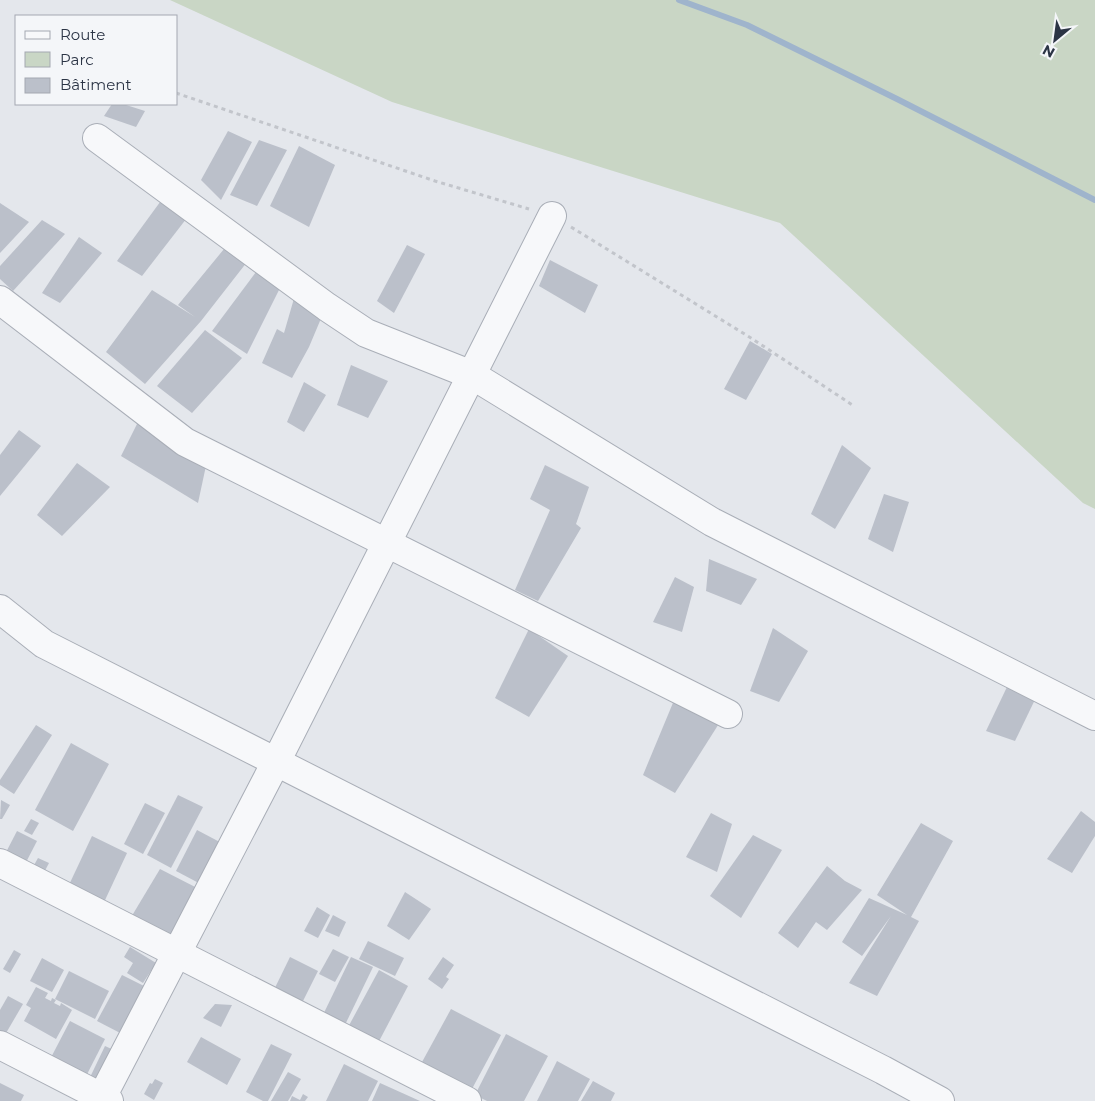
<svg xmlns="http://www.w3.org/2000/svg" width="1095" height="1101" viewBox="0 0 1095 1101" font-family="Montserrat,sans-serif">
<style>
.green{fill:#c9d6c5}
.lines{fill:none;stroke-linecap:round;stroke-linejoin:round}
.stream{stroke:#9fb4cc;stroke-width:6}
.building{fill:#bbc0ca}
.minor-casing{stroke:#a9aeb7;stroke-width:30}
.path{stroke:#c2c5cb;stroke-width:3;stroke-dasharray:4 4;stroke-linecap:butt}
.minor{stroke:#f7f8fa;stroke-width:28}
</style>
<rect width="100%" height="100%" fill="#e4e7ec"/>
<!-- green -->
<path class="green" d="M170,0H1095V509L1083,503L780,223L392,102Z"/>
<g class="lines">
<!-- stream -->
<path class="stream" d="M679,0L747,25L897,99L1095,200"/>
</g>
<!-- building -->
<g class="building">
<path d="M112,104H123L145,111L136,127L104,116Z"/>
<path d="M228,131L252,142L221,200L201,180Z"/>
<path d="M259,140L287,150L257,206L230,195Z"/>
<path d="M299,146L335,165L309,227L270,206Z"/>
<path d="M163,198L190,214L142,276L117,261Z"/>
<path d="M0,203L29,222L0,253Z"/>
<path d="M42,220L65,234L13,291L0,279V266Z"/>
<path d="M79,237L102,253L60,303L42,293Z"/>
<path d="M407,245L425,254L394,313L377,301Z"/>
<path d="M224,249L247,262L201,321L145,384L106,352L152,290L195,317L178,305Z"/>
<path d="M550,260L598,285L585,313L539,286Z"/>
<path d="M259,268L281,286L247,354L212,331Z"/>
<path d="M295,295L325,309L309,347L292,378L262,363L277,329L284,333Z"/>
<path d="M205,330L242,358L192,413L157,386Z"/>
<path d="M750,341L772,354L746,400L724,389Z"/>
<path d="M351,365L388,381L368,418L337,405Z"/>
<path d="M304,382L326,395L304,432L287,422Z"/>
<path d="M138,422L207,461L198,503L121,456Z"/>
<path d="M19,430L41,446L0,496V455Z"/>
<path d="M842,445L871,468L835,529L811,514Z"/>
<path d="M77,463L110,487L62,536L37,515Z"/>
<path d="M545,465L589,487L576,524L581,528L538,601L515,590L550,510L530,499Z"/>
<path d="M884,494L909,502L893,552L868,539Z"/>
<path d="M709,559L757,579L741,605L706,591Z"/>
<path d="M675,577L694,587L682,632L653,622Z"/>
<path d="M773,628L808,651L779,702L750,691Z"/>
<path d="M529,629L568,656L529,717L495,698Z"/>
<path d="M1016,668L1043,683L1015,741L986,731Z"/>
<path d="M675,698L720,722L675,793L643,775Z"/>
<path d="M36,725L52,735L14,794L0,785V780Z"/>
<path d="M71,743L109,764L73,831L35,810Z"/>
<path d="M178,795L203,807L171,868L147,855Z"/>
<path d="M1,800L10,805L2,819H0Z"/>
<path d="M145,803L165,813L143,854L124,844Z"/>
<path d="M1081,811L1095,822V836L1072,873L1047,859Z"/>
<path d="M711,813L732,824L717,872L686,857Z"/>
<path d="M31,819L39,823L32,835L24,831Z"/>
<path d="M921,823L953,841L911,917L919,921L877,996L849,983L891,916L862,956L842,942L869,898L907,915L877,895Z"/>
<path d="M197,830L233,849L212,890L176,871Z"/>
<path d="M17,831L37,841L22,870L2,860Z"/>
<path d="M753,835L782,850L741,918L710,896Z"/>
<path d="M92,836L127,853L99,913L68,887Z"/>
<path d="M38,858L49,863L40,880L29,874Z"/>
<path d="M827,866L845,881L862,890L827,930L816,922L798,948L778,933Z"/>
<path d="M160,869L201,890L176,945L124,929Z"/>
<path d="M405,892L431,909L409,940L387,926Z"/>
<path d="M317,907L330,915L318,938L304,931Z"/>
<path d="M333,915L346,922L339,937L325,931Z"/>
<path d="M368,941L404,958L395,976L359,959Z"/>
<path d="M130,947L156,963L143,983L127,973L133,963L124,957Z"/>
<path d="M333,949L349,957L335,982L319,974Z"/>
<path d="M14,950L21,954L10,973L3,969Z"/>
<path d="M290,957L318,971L298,1011L270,998Z"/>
<path d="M351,957L373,967L342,1031L320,1021Z"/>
<path d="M443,957L454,965L446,977L449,979L442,989L428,979Z"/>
<path d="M42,958L64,970L52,992L30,981Z"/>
<path d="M379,970L408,986L376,1047L346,1031Z"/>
<path d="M69,971L109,991L95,1019L55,999Z"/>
<path d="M122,975L148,988L124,1035L97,1021Z"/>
<path d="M36,987L48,993L45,998L51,1001L52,998L56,1000L54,1003L60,1006L61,1003L72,1010L56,1039L24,1021L31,1008L26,1005Z"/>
<path d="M8,996L23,1004L2,1040L0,1039V1010Z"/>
<path d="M215,1004L232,1005L221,1027L203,1018Z"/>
<path d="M451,1009L501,1035L466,1100L416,1073Z"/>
<path d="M70,1021L105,1039L80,1088L45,1069Z"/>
<path d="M506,1034L548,1056L524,1101H487L475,1095Z"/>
<path d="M201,1037L241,1059L227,1085L187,1062Z"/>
<path d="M271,1044L292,1054L268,1101H263L246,1092Z"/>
<path d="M105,1046L116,1051L114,1077L82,1094Z"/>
<path d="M557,1061L590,1079L578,1101H537Z"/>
<path d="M344,1064L378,1081L368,1101H326Z"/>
<path d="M288,1072L301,1079L288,1101H271Z"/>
<path d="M155,1079L163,1083L154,1100L144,1094L150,1083L152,1084Z"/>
<path d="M593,1081L615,1093L611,1101H581Z"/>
<path d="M0,1083L24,1095L21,1101H0Z"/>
<path d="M380,1083L420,1101H372Z"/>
<path d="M303,1094L308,1097L305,1101H290L292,1096L300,1100Z"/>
</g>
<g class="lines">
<defs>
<g id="minor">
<path d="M97,138L327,307L366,333L472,375L712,522L1095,716"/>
<path d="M0,300L185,442L728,714"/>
<path d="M0,609L44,644L883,1070L940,1101"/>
<path d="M0,863L467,1101"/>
<path d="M0,1045L109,1101"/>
<path d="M100,1101L276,762L552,216"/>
</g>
</defs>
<!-- minor casing -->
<use href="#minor" class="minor-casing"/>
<!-- path -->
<g class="path">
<path d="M176,93L435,181L529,209"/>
<path d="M571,227L751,338L854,406"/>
</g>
<!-- minor -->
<use href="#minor" class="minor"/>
</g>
<!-- legend -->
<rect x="15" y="15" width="162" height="90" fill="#f4f6f9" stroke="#a4a8b1"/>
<rect x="25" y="31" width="25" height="8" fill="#f7f8fa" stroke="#a4a8b1"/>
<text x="60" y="40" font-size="15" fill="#2b3445">Route</text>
<rect x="25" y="52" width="25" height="15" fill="#c9d6c5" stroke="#a4a8b1"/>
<text x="60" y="65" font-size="15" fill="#2b3445">Parc</text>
<rect x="25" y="78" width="25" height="15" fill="#bbc0ca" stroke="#a4a8b1"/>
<text x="60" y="90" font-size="15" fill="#2b3445">Bâtiment</text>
<!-- north arrow -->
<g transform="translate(1055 40) rotate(209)" stroke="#f4f6f9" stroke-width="4" paint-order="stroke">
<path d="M0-4L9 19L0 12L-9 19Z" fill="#2b3445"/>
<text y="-8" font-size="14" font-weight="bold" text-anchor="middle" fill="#2b3445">N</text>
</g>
</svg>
